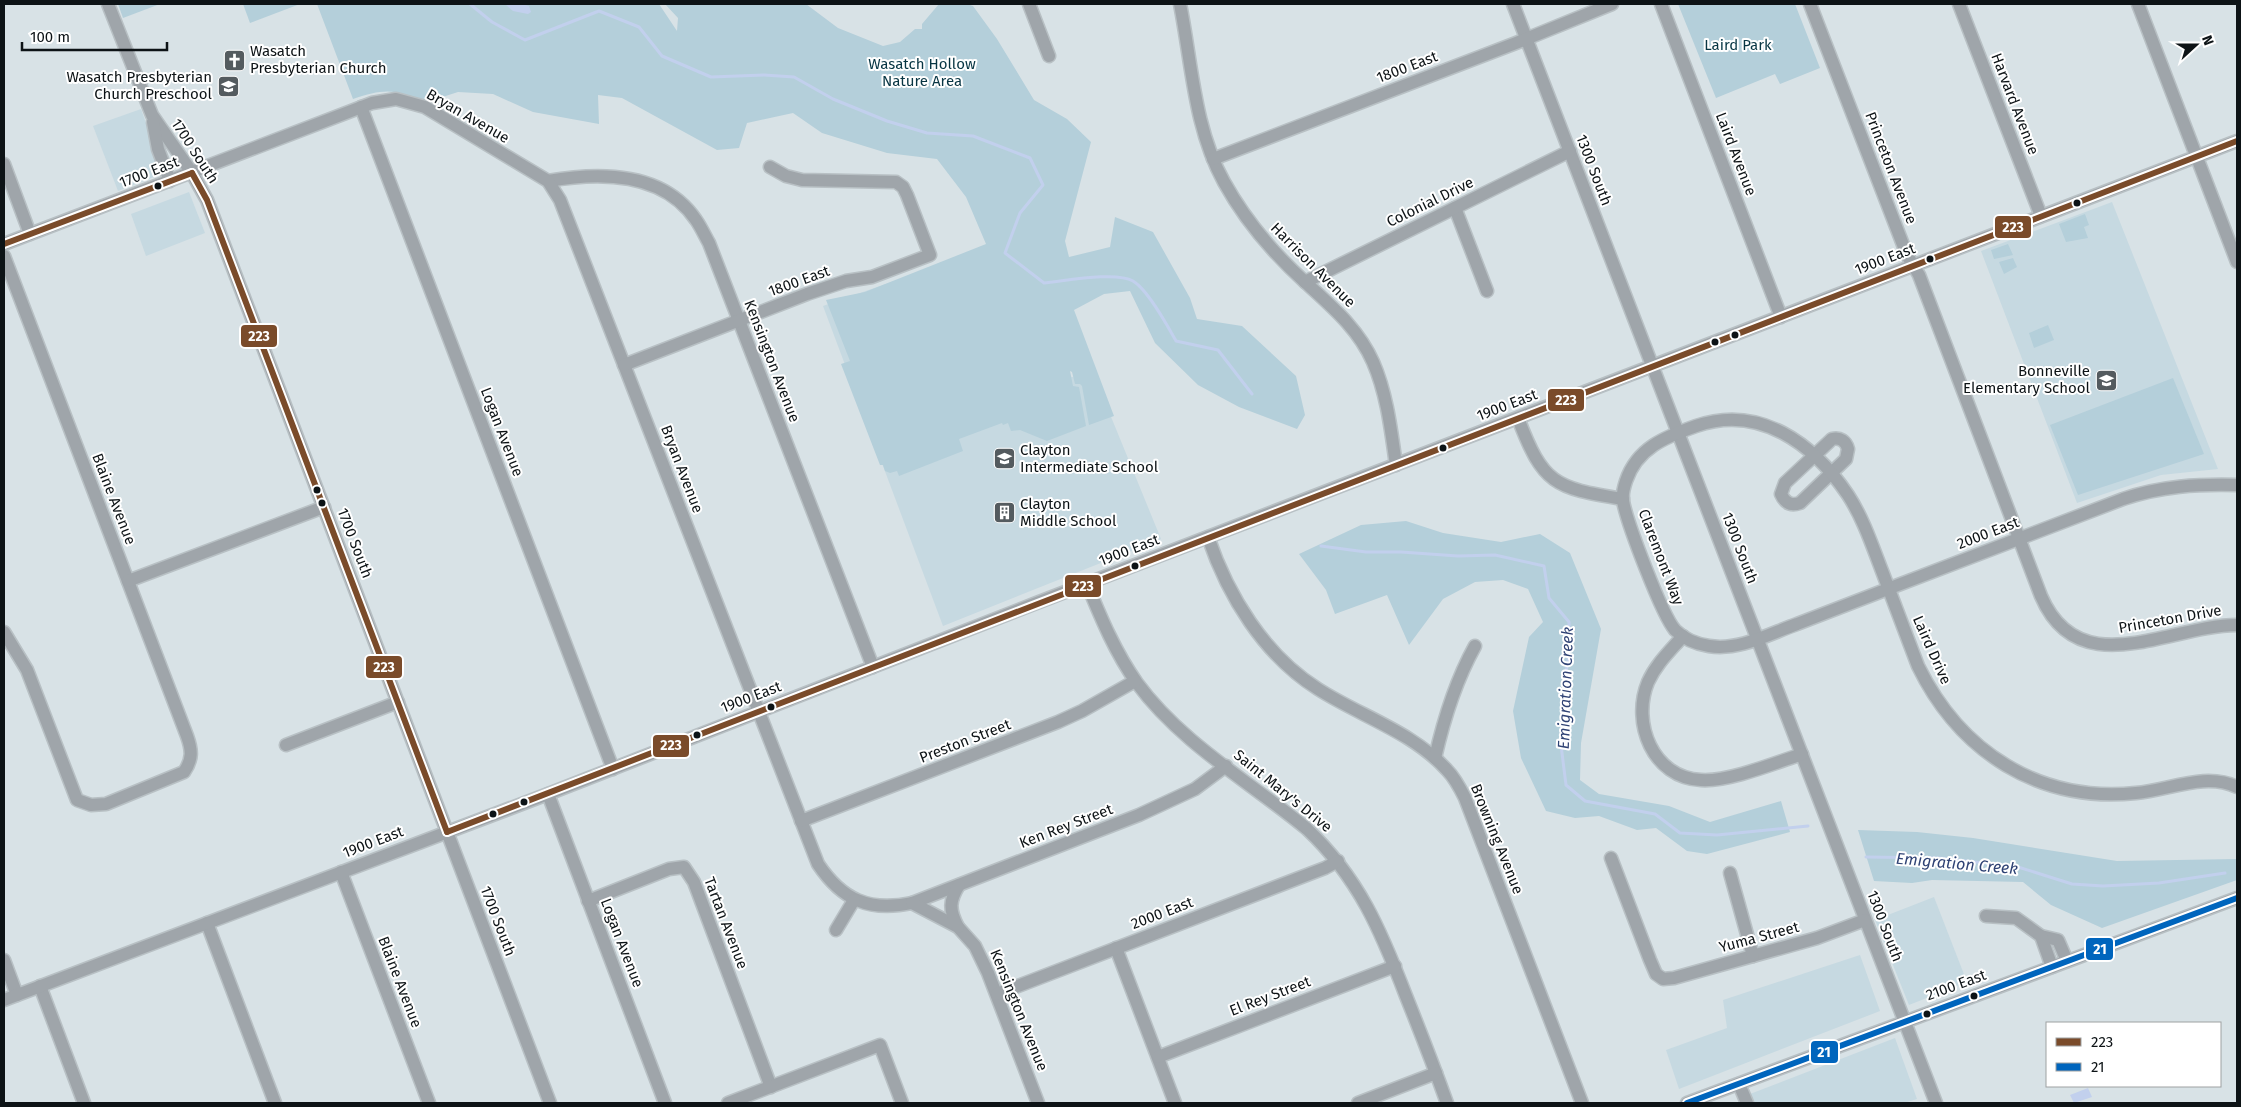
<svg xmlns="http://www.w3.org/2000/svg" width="2241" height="1107" viewBox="0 0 2241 1107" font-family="'Fira Sans',sans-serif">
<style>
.built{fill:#c6d9e1}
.green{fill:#b4cfda}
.water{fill:#c2d0ed}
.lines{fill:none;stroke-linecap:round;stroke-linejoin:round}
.stream{stroke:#c2d0ed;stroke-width:3}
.minor-casing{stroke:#b8c0c4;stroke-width:15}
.minor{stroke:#9fa5aa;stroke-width:12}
.bus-1-casing{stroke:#fff;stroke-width:10}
.bus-2-casing{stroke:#fff;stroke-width:10}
.bus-1{stroke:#7a4b2a;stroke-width:6}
.bus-2{stroke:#0065bd;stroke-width:6}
.bus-dot{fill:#0d1316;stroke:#fff;stroke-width:2}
.labels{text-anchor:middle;stroke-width:4;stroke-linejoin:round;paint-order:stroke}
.park-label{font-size:15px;fill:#073543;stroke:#fff}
.poi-label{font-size:15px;fill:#0d1316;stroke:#fff;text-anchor:start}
.street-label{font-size:15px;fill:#0d1316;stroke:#fff}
.water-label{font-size:16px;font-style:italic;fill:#2f4274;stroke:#fff}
.line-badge{stroke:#fff;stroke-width:2}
.badge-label{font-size:14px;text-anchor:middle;font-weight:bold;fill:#fff}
</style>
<rect width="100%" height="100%" fill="#d8e2e6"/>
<!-- built -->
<g class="built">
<path d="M141,109L164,173L118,191L93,126Z"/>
<path d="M189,192L205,233L146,256L131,214Z"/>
<path d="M2112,202L2218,469L2161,475L2077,503L1981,251Z"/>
<path d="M940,265L1026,371L1096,380L1161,539L943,626L823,306Z"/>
<path d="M1934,897L1967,982L1909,1005L1875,920Z"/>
<path d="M1860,955L1880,1011L1679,1089L1666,1050L1727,1028L1723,1000Z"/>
<path d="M1895,1038L1917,1099L1904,1103H1754L1750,1094Z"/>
</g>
<!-- green -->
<g class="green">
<path d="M118,4H160L123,18Z"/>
<path d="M243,4H300L250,23Z"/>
<path d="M317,4H659L677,31L678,18L665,4H806L838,28L883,46L900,42L915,29H922V24L939,4H967L973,6L997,39L1034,100L1067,119L1091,142L1065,241L1069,257L1110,247L1115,217L1153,232L1190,298L1197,319L1242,326L1296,376L1305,415L1297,429L1239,407L1198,385L1155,343L1130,291L1104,294L1074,310L1114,416L1089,425L1082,386L1080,384H1075L1072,372L1070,371L1073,386L1079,387L1086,426L1047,441L1020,430L1011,431L1008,423L1003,425L1002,423L959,439L963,451L899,476L897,471L890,473L885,471L883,465H880L841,364L850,361L826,300L865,292L986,244L966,197L937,159L887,153L822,133L793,113L747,123L739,148L717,150L622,98L598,95L599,124L533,112L493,94L458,92L424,103C396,88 383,89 353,99Z"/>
<path d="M1678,4H1795L1820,68L1780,84L1775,74L1716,98Z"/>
<path d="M2085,214L2089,225L2084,227L2088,238L2066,242L2059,224Z"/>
<path d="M2008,244L2013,255L1994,259L1991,250Z"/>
<path d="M2013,258L2017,267L2004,274L1999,262Z"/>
<path d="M2048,325L2054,340L2034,348L2029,333Z"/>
<path d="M2173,378L2204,454L2078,495L2050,425Z"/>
<path d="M1406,521L1443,533L1501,542L1540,534L1570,553L1601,629L1581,743L1580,780L1599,794L1669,806L1710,822L1781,801L1790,832L1707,854L1687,851L1656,828L1637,830L1599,816L1575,818L1546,811L1521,758L1513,711L1529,637L1543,622L1528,589L1503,580L1475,582L1443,599L1409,645L1387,595L1335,614L1326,590L1299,554L1361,525Z"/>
<path d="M1858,830L1917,832L1973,838L2117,861L2237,859V880L2102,928L2051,905L2023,882L1932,880L1912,883L1874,881Z"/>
</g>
<!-- water -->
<g class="water">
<path d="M505,4H521L529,6L531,12L528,14L513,11Z"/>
<path d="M2088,1088L2092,1097L2074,1103L2070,1095Z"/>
</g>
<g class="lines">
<!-- stream -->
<g class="stream">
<path d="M470,4L492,22L525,40L599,11L639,27L662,56L711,77L764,75L794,77L833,99L887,121L927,133L973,136L1030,158L1043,185L1020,213L1005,253L1044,283C1065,281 1116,271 1133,281C1148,290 1167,325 1176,341L1218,350L1252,394"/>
<path d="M1321,546L1366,552H1401L1458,556L1495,555L1544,566L1549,598L1569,622V654L1562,696L1561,745L1566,785L1585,801L1655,814L1680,833L1717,835L1808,826"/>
<path d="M1866,857L1939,858L2018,867L2072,884L2103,886L2159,883L2225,873"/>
</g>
<defs>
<g id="minor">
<path d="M108,4L152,115L192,173L207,200L550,1103"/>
<path d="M1029,4L1049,56"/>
<path d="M1180,4C1192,64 1194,128 1224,182C1245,220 1273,253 1305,282C1331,306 1358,328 1373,362C1387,394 1391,430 1396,465"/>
<path d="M1513,4L1936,1103"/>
<path d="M1661,4L1781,317"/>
<path d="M1810,4L1907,255L1919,275L2041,596C2079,685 2169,625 2237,625"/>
<path d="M1959,4L2041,216"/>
<path d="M2138,4L2237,262"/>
<path d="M361,107L613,769"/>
<path d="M153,122L158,149L170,181"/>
<path d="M1213,159L1516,43L1612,4"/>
<path d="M4,164L30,234"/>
<path d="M548,181C599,172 663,171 696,220C701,227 705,236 709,243L873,667"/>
<path d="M1455,208L1487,291"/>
<path d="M4,244L372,103L396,99L425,107L548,181L560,200L818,864C842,900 869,912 912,903L1139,815L1195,789L1226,766"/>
<path d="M4,256L187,736C192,750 193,759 184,772L106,804L91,805L77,800L27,670L4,632"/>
<path d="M1305,282L1570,151"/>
<path d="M624,365L807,294L846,281L872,277L930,255L907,195L903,187L896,182L802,180L786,176L770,167"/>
<path d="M1518,418C1543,484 1554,488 1623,499"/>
<path d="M1832,439C1840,437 1846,441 1848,449L1846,459L1800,503C1791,506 1785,503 1781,494L1785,483Z"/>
<path d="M2237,485C2198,484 2161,486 2123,499L1898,585L1880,592C1852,603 1825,613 1797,624C1769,634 1739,651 1709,646C1696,644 1684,639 1675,630C1662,615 1627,523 1623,501C1622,495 1624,487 1626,481C1637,448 1665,437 1696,426C1759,404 1813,443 1848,495C1863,518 1872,545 1882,571C1894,603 1906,634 1918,666C1960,752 2039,803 2136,793C2170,790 2205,772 2237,787"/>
<path d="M1208,537C1228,596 1264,655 1318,689C1360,716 1413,732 1447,770C1455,778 1460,788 1465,798L1582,1103"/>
<path d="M128,581L324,507"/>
<path d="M1087,584C1101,618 1115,652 1137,683C1181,743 1250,782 1307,829C1359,878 1381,931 1406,996C1420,1031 1434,1067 1447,1103"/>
<path d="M1683,636C1670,651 1656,664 1648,682C1631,723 1653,778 1701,780C1728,782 1775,763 1802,754"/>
<path d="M286,745L398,702"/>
<path d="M1435,758C1444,718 1455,682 1475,646"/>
<path d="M548,794L665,1103"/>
<path d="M801,821L1058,722L1082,711L1135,681"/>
<path d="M1611,858L1650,960L1656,974L1663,979L1674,978L1817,938L1865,920"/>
<path d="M341,872L429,1103"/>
<path d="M1730,873L1753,956"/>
<path d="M588,901L669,869L684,867L694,882L771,1087"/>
<path d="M912,903L958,927L975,946L988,973L1038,1103"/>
<path d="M1986,916L2016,918L2041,936L2058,940L2067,961"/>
<path d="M207,923L275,1103"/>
<path d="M958,927C949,910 949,901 959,885"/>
<path d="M836,930L854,900"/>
<path d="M2041,936L2052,967"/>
<path d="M1116,948L1175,1103"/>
<path d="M4,960L17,995"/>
<path d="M40,986L84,1103"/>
<path d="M997,994L1325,868L1338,861"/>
<path d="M4,1000L548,794L1039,602L2237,141"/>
<path d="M1158,1057L1395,966"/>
<path d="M1739,1084L1747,1103"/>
<path d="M728,1103L880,1045L902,1103"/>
<path d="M1358,1103L1436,1073"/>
<path d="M1687,1103L2237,898"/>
</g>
</defs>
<!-- minor casing -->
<use href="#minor" class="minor-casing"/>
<!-- minor -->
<use href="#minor" class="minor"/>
<defs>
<g id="bus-1">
<path d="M192,173L207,200L447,832"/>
<path d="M4,244L192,173"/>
<path d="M447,832L2237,141"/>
</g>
<path id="bus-2" d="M1687,1103L2237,898"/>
</defs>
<!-- bus-1 casing -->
<use href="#bus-1" class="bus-1-casing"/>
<!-- bus-2 casing -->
<use href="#bus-2" class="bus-2-casing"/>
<!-- bus-1 -->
<use href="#bus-1" class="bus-1"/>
<!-- bus-2 -->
<use href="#bus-2" class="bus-2"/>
</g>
<!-- icons -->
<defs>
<symbol id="church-square" viewBox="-11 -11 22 22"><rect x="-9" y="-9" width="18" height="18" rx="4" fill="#545b5f" stroke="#fff"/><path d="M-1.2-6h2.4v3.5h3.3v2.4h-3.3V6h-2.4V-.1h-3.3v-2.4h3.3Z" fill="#fff"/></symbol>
<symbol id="school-square" viewBox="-11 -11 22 22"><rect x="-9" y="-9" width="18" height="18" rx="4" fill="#545b5f" stroke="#fff"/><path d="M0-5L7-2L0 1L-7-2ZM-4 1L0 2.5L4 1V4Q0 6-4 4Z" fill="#fff"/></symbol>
<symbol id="building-square" viewBox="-11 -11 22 22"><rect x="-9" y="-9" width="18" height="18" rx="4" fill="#545b5f" stroke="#fff"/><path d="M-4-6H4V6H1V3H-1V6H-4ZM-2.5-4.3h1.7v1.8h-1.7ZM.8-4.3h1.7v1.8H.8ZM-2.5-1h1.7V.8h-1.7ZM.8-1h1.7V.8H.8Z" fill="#fff"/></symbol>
</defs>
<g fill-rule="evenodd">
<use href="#church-square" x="222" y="48" width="25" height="25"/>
<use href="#school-square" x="216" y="74" width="25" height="25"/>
<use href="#school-square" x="2094" y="368" width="25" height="25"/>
<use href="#school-square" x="992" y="446" width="25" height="25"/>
<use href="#building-square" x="992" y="500" width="25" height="25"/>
</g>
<!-- markers -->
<g class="bus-dot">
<circle cx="158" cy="186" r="4.5"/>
<circle cx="2077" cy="203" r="4.5"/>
<circle cx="1930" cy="259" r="4.5"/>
<circle cx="1735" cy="335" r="4.5"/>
<circle cx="1715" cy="342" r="4.5"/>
<circle cx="1443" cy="448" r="4.5"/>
<circle cx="317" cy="490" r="4.5"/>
<circle cx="322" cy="503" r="4.5"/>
<circle cx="1135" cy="566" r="4.5"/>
<circle cx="771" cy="707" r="4.5"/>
<circle cx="697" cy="735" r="4.5"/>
<circle cx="524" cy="802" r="4.5"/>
<circle cx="493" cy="814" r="4.5"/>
<circle cx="1974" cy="996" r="4.5"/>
<circle cx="1927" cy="1014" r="4.5"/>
</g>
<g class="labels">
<!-- park labels -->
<g class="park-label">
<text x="1738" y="50">Laird Park</text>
<text x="922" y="69">Wasatch Hollow<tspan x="922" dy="17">Nature Area</tspan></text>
</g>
<!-- poi labels -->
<g class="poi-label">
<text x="250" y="56">Wasatch<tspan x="250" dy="17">Presbyterian Church</tspan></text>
<text x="212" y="82" text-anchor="end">Wasatch Presbyterian<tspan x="212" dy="17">Church Preschool</tspan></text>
<text x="2090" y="376" text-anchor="end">Bonneville<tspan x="2090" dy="17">Elementary School</tspan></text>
<text x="1020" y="455">Clayton<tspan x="1020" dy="17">Intermediate School</tspan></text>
<text x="1020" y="509">Clayton<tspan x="1020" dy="17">Middle School</tspan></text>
</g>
<!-- street labels -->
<g class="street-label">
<text transform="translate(1407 67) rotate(-21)" y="5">1800 East</text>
<text transform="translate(2015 104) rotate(69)" y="5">Harvard Avenue</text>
<text transform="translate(468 116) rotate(30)" y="5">Bryan Avenue</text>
<text transform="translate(195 151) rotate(57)" y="5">1700 South</text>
<text transform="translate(1736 154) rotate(69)" y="5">Laird Avenue</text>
<text transform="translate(1891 168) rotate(69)" y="5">Princeton Avenue</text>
<text transform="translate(1594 170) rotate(69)" y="5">1300 South</text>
<text transform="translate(149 172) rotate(-21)" y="5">1700 East</text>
<text transform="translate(1430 202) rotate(-26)" y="5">Colonial Drive</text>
<text transform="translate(1885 259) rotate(-21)" y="5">1900 East</text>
<text transform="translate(1313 265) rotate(45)" y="5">Harrison Avenue</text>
<text transform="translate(799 281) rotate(-20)" y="5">1800 East</text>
<text transform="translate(772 361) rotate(69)" y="5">Kensington Avenue</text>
<text transform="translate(1507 405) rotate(-21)" y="5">1900 East</text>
<text transform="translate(502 432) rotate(69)" y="5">Logan Avenue</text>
<text transform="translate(682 469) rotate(69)" y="5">Bryan Avenue</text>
<text transform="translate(114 499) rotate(69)" y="5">Blaine Avenue</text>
<text transform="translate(1988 533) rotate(-21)" y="5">2000 East</text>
<text transform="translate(355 543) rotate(69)" y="5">1700 South</text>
<text transform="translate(1740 548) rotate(69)" y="5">1300 South</text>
<text transform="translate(1129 550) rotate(-21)" y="5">1900 East</text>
<text transform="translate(1661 557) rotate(69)" y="5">Claremont Way</text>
<text transform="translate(2170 619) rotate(-10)" y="5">Princeton Drive</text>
<text transform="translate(1932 650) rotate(66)" y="5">Laird Drive</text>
<text transform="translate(751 697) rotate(-21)" y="5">1900 East</text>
<text transform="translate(965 741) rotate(-21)" y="5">Preston Street</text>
<text transform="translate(1283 791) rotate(39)" y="5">Saint Mary's Drive</text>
<text transform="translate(1066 826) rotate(-21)" y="5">Ken Rey Street</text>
<text transform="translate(1497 839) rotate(68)" y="5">Browning Avenue</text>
<text transform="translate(373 842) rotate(-21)" y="5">1900 East</text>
<text transform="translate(1162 913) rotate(-21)" y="5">2000 East</text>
<text transform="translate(498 921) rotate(69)" y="5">1700 South</text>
<text transform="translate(726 923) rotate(69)" y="5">Tartan Avenue</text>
<text transform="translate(1885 926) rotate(69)" y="5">1300 South</text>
<text transform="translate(1759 937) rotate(-15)" y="5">Yuma Street</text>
<text transform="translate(622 943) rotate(69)" y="5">Logan Avenue</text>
<text transform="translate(400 982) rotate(69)" y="5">Blaine Avenue</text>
<text transform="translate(1956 985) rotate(-20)" y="5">2100 East</text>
<text transform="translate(1270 996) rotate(-21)" y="5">El Rey Street</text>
<text transform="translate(1019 1010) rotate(68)" y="5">Kensington Avenue</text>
</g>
<!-- water labels -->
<g class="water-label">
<text transform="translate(1565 688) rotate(-88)" y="6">Emigration Creek</text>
<text transform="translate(1957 863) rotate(5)" y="6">Emigration Creek</text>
</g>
</g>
<g class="line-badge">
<rect x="1994" y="215" width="38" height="24" rx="5" fill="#7a4b2a"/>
<rect x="240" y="324" width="38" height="24" rx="5" fill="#7a4b2a"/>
<rect x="1547" y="388" width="38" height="24" rx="5" fill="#7a4b2a"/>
<rect x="1064" y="574" width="38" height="24" rx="5" fill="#7a4b2a"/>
<rect x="365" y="655" width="38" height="24" rx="5" fill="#7a4b2a"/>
<rect x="652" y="734" width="38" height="24" rx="5" fill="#7a4b2a"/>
<rect x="2085" y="937" width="29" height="24" rx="5" fill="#0065bd"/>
<rect x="1810" y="1040" width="29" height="24" rx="5" fill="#0065bd"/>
</g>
<g class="badge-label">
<text x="2013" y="232">223</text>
<text x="259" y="341">223</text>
<text x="1566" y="405">223</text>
<text x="1083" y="591">223</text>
<text x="384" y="672">223</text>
<text x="671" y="750">223</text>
<text x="2100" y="954">21</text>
<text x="1824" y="1057">21</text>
</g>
<!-- border -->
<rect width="2241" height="1107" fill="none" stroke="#0d1316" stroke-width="10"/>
<!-- legend -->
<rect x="2046" y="1022" width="175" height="65" fill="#ffffff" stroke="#9ea1a2"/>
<rect x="2056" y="1038" width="25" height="8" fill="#7a4b2a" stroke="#9ea1a2"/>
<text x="2091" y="1047" font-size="15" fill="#0d1316">223</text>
<rect x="2056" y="1063" width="25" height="8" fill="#0065bd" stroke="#9ea1a2"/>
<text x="2091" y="1072" font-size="15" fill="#0d1316">21</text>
<!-- north arrow -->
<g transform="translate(2196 45) rotate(69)" stroke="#ffffff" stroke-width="4" paint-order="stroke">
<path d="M0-4L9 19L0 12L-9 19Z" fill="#0d1316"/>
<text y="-8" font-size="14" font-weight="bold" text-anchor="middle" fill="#0d1316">N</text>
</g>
<!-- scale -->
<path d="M22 42v8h145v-8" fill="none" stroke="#0d1316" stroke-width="2.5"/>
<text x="30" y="42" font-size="15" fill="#0d1316" stroke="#ffffff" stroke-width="4" paint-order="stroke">100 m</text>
</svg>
